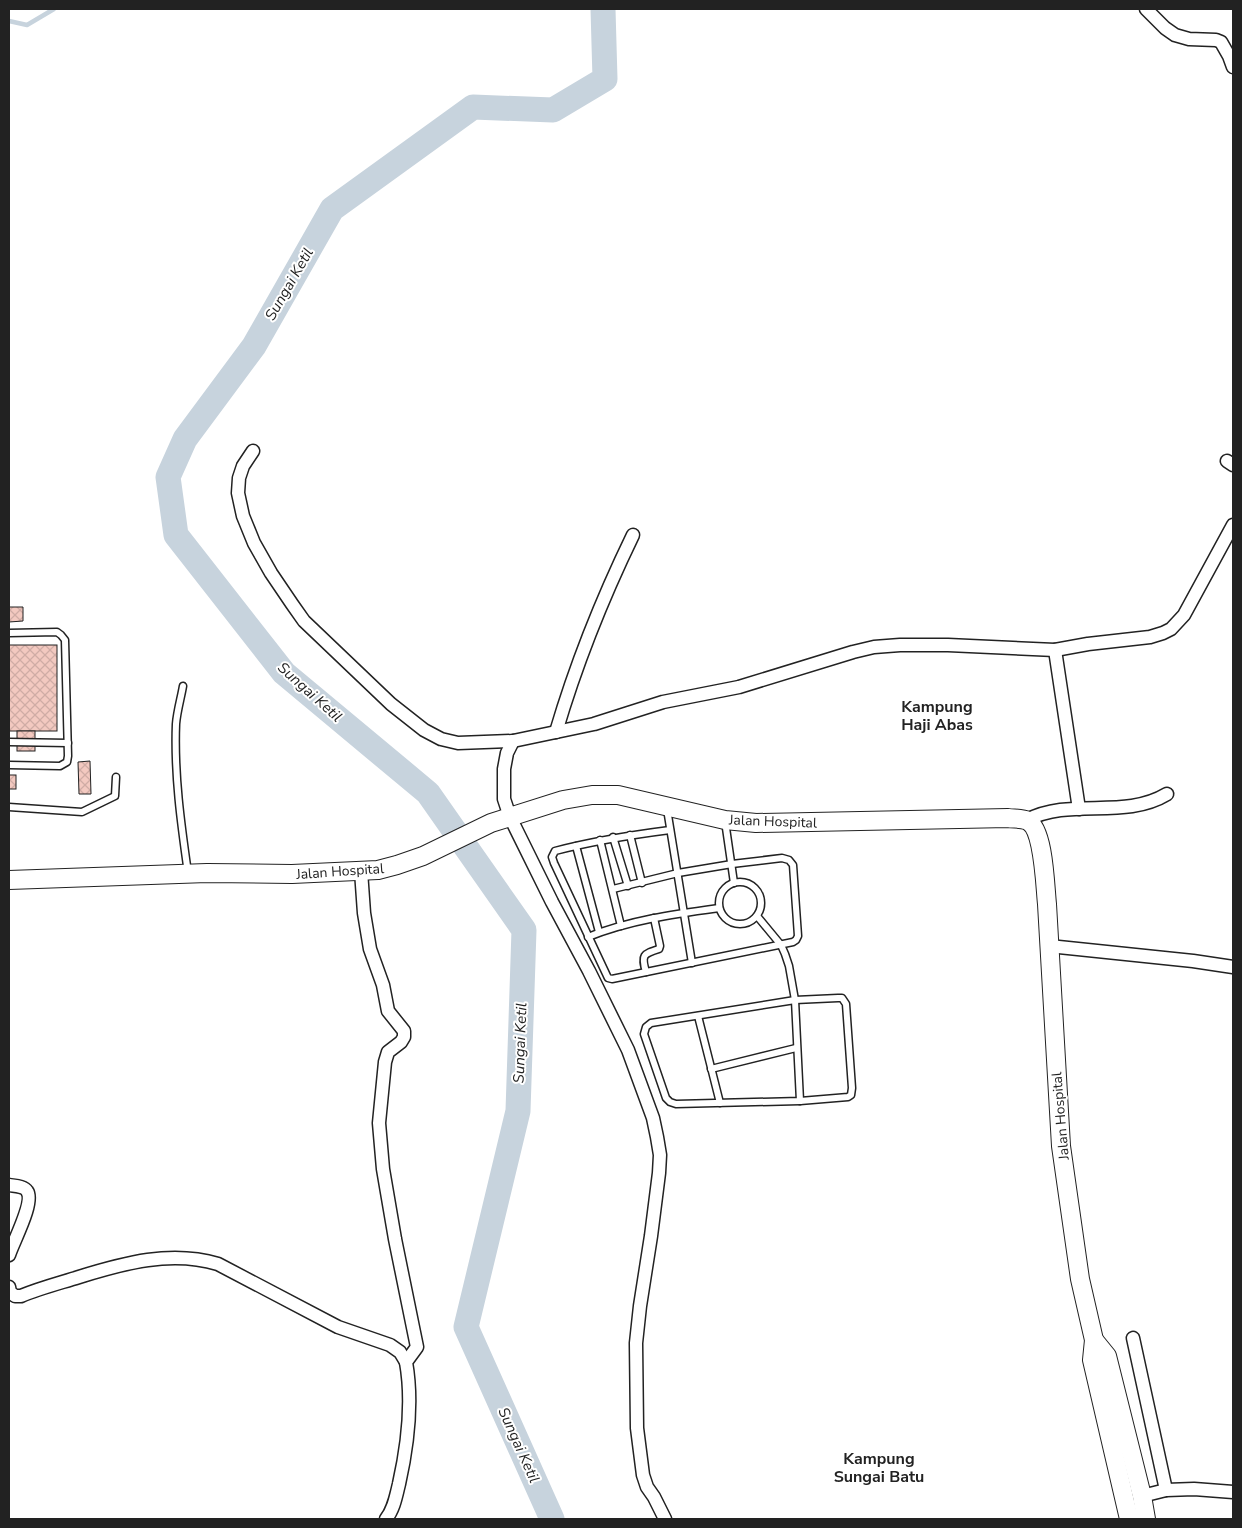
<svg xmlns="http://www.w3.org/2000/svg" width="1242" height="1528" viewBox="0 0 1242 1528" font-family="'Nunito Sans',sans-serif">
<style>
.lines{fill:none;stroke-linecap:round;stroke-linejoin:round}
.stream{stroke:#c7d3dd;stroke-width:4.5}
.river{stroke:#c7d3dd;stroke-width:25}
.building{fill:url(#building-cross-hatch);stroke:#222}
.lane-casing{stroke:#222;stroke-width:9}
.street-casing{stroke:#222;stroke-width:15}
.secondary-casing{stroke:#222;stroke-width:20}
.lane{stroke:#fff;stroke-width:6}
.street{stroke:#fff;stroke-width:12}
.secondary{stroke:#fff;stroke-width:18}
.labels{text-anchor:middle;stroke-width:4;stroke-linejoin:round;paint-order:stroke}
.street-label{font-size:14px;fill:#222;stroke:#fff}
.water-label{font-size:15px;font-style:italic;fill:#222;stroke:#fff}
.quarter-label{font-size:16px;font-weight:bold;fill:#222;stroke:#fff}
</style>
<defs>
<pattern id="building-cross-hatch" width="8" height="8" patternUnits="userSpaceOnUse" patternTransform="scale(1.25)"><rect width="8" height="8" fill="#f3c9c0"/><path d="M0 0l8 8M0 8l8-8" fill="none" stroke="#d0aca5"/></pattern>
</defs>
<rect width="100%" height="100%" fill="#fff"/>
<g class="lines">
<!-- stream -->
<path class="stream" d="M9,21L27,25L54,9"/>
<!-- river -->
<path class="river" d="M552,1519L466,1327L518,1111L524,930L428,793L284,673L176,535L168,477L185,439L254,346L332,209L473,107L553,110L605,79L603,9"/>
</g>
<!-- building -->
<g class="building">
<path d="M9,607H23V621L9,622Z"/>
<rect x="9" y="645" width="48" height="86"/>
<rect x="17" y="731" width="18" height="20"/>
<path d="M90,761L91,794H79L78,762Z"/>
<rect x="9" y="775" width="7" height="14"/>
</g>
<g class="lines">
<defs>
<g id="lane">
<path d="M9,633L57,632L61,635L65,640L68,756L67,762L60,766L9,765"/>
<path d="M183,686C181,698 177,711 176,724C174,774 181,824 188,873"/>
<path d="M9,742L68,743"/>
<path d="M9,807L82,812L115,796L116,777"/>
<path d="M667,809L692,963"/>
<path d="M725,821L734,883"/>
<path d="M630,835L642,883"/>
<path d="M613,837L628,886"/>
<path d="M600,840L621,926"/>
<path d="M576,846L599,932"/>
<circle cx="740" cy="903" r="21"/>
<path d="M613,889L678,873L732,864L782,858L789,860L793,865L798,936L796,940L793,942L612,979L608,978L554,863L552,857L555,851C593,841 631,835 670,830"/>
<path d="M757,916L781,945L785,954L789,966L795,1000L800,1101"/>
<path d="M588,937C630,920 675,914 719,908"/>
<path d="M646,972C641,955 643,954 659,949L660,946L654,918"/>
<path d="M838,998H842L846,1004L852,1088L851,1095L848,1097L800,1101L676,1104L670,1102L666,1098L644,1034L646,1027L651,1023L795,1000Z"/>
<path d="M698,1016L720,1103"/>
<path d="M711,1069L796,1048"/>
</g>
<g id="street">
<path d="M1146,9L1165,28L1175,35L1189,39L1216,40L1221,42L1229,56L1233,67"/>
<path d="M253,451L243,466L239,478L238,493L243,516L254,543L271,573L292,604L304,621L391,704L424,730L441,739L458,743L513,741L594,724L663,702L739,687L853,652L874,647L900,645H948L1055,650L1088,644L1150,637L1163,633L1171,629L1184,615L1233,525"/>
<path d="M1227,461L1233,465"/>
<path d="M1055,650L1079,809"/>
<path d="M556,732C576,664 602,599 633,535"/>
<path d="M513,741L507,753L504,769V799L510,817L552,902L589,971L628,1050L653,1118L657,1137L660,1155L659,1173L651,1236L640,1306L636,1343L637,1428L643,1475L647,1487L654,1497L665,1519"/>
<path d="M1027,820C1071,797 1124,820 1167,794"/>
<path d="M361,871L364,913L370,949L383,985L388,1011L404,1031V1037L401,1042L388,1052L385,1062L379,1123L383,1169L395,1239L417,1347L406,1362C413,1402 408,1444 399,1484C396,1496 394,1509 386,1519"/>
<path d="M1049,946L1193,961L1233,967"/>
<path d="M9,1185C14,1186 24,1186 27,1191C35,1202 13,1242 9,1255"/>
<path d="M9,1287L10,1292L15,1296H21C40,1288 60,1283 79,1277C124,1263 171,1250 218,1264L338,1327L390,1345L400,1352L406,1362"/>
<path d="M1133,1338L1166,1490"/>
<path d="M1142,1496L1166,1490L1194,1489L1233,1492"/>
</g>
<g id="secondary">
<path d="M9,880L207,873L292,874L378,870L397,865L423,856L491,823L563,800L592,795H618L725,820L756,823L1008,818C1014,819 1022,818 1028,821C1044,830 1045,886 1047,904L1061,1146L1080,1279L1094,1340L1092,1360L1129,1519"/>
<path d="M1094,1340L1107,1356L1142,1496L1146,1519"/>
</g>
</defs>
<!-- lane casing -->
<use href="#lane" class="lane-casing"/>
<!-- street casing -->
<use href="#street" class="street-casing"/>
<!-- secondary casing -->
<use href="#secondary" class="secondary-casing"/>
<!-- lane -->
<use href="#lane" class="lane"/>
<!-- street -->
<use href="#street" class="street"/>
<!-- secondary -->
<use href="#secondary" class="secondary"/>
</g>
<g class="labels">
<!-- street labels -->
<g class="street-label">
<text transform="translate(773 821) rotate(2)" y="5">Jalan Hospital</text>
<text transform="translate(340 871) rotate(-4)" y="5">Jalan Hospital</text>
<text transform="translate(1060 1116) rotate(-95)" y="5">Jalan Hospital</text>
</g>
<!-- water labels -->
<g class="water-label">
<text transform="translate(289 284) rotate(-60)" y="5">Sungai Ketil</text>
<text transform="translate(310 692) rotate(42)" y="5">Sungai Ketil</text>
<text transform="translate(520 1043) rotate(-88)" y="5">Sungai Ketil</text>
<text transform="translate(519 1445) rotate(66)" y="5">Sungai Ketil</text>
</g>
<!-- quarter labels -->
<g class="quarter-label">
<text x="937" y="712">Kampung<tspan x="937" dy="18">Haji Abas</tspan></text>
<text x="879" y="1464">Kampung<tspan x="879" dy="18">Sungai Batu</tspan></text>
</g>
</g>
<!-- border -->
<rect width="1242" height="1528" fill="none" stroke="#222222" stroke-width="20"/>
</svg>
